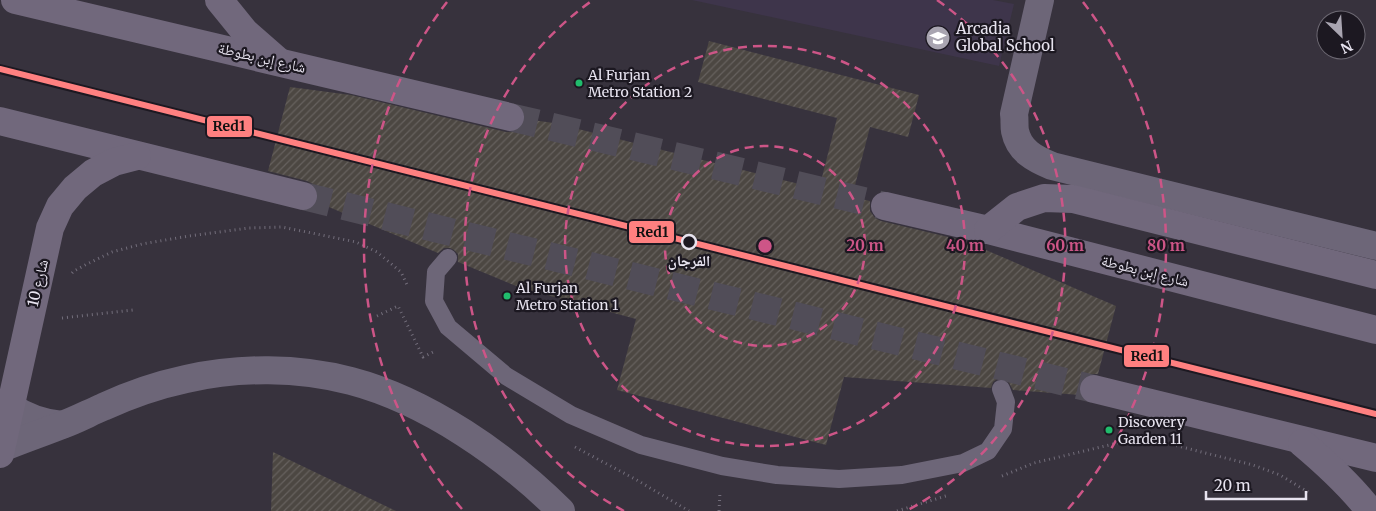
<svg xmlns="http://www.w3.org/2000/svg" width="1376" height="511" viewBox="0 0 1376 511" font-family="Merriweather,'Noto Naskh Arabic',serif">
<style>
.built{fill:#3e354b}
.building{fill:url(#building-hatch)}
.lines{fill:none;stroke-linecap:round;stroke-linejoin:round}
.secondary-tunnel{stroke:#514d58;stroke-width:28;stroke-dasharray:28 14;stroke-linecap:butt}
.path{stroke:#736e7b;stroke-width:3;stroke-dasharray:1 4;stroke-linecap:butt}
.lane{stroke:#6d6678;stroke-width:18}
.street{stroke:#6d6678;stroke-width:28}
.secondary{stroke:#71687c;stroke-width:28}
.metro-1-casing{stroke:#1c1821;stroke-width:10}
.metro-1{stroke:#ff8080;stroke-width:6}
.ring{fill:none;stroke:#cd5587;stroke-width:2.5;stroke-dasharray:9 6}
.bus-dot{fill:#20bc6c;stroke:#1c1821;stroke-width:2}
.stop-dot{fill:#1c1821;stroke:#e7e3ef;stroke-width:2.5}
.labels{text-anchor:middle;stroke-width:4.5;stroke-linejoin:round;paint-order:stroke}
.bus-label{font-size:14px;fill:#e7e3ef;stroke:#1c1821;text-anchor:start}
.poi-label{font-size:15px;fill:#e7e3ef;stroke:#1c1821;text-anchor:start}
.street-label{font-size:15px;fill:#e7e3ef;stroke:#1c1821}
.stop-label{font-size:15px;font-weight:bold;fill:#e7e3ef;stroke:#1c1821}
.centre{fill:#cd5587;stroke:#1c1821;stroke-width:2.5}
.ring-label{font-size:15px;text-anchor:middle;font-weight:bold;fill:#cd5587;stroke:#1c1821;stroke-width:4.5;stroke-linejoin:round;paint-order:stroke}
.line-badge{stroke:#1c1821;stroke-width:2}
.pale-badge-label{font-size:14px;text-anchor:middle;font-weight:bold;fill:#111}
</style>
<defs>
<pattern id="building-hatch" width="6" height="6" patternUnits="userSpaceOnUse" patternTransform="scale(1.25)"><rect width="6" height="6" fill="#4c4742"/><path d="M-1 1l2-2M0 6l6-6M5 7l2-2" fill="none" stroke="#66615e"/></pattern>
</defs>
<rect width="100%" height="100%" fill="#37323d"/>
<!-- built -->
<path class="built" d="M692,0H993L1014,4L999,66Z"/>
<!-- building -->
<g class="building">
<path d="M709,41L919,95L908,137L870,127L852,197L870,201V211L875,218L881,221L965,241L1116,306L1098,374H1089L1082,379L1079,386L1080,395L1013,390L1008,381L1002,378L997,379L993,382L991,388L844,377L826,445L617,390L636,319L521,288L458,262V254L454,250L450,248H444L438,253L317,202L318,199V191L313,184L307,181L268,171L290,87L351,95L506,132H514L521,128L525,119L554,123L819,189L837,118L698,82Z"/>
<path d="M273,452L396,511H271Z"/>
</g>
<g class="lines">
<!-- secondary-tunnel -->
<g class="secondary-tunnel">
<path d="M510,117L885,206"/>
<path d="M303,196L1094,389"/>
</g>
<!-- path -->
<g class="path">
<path d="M72,273L74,271L87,264L112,252L142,244L189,236L249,228L282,227L356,242L377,252L401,272L408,287"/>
<path d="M377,316L398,306L423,357L435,351"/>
<path d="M62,318L133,310"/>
<path d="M575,447L635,479L689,511"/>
<path d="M1002,476L1034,463L1130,440L1162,442L1253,465L1280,475L1308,492"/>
<path d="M719,511L720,492"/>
<path d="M897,511L949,495"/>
</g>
<!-- lane -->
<path class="lane" d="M448,258L436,272L434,301L448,327L506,376L571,415L641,445L722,466L777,475L839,479L902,475L963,463L988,451L1003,429L1006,402L1001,389"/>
<!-- street -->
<g class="street">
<path d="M1040,0L1014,114C1015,120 1014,126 1015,131C1019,151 1035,159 1052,166L1376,246"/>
<path d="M11,407C27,418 42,423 62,425"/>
<path d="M2,448C21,440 42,433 62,425C76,420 89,413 103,407C129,395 158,385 186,379C239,367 298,367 351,381C427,401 506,456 561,511"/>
</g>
<!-- secondary -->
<g class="secondary">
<path d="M15,0L510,117"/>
<path d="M219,0L245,32L277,60"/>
<path d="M0,121L303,196"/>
<path d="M885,206L988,230L1376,330"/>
<path d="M988,230L1017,207L1044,198L1073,199L1376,275"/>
<path d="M1094,389L1376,458"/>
<path d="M1302,443C1327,464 1350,485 1370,511"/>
<path d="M0,454L50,228L60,206L75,188L93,173L114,162L137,156"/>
</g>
<defs>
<path id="metro-1" d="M0,69L1376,414"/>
</defs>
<!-- metro-1 casing -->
<use href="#metro-1" class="metro-1-casing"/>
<!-- metro-1 -->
<use href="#metro-1" class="metro-1"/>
</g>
<!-- distance rings -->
<g class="ring">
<circle cx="765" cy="246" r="100"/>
<circle cx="765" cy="246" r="200"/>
<path d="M624 511A300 300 0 0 1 593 0M937 0A300 300 0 0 1 906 511"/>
<path d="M462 509A401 401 0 0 1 447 2M1083 2A401 401 0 0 1 1068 509"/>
</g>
<!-- icons -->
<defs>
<symbol id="school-disc" viewBox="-11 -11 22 22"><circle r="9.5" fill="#a9a5b1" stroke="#1c1821"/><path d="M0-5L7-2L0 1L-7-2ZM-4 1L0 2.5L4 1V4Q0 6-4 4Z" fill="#fff"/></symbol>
</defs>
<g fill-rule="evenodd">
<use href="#school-disc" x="924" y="24" width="28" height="28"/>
</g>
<!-- markers -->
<g class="bus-dot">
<circle cx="579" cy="83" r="4.5"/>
<circle cx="507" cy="296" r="4.5"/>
<circle cx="1109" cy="430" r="4.5"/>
</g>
<circle class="stop-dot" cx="689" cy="242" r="7"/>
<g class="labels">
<!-- bus labels -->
<g class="bus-label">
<text x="588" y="80">Al Furjan<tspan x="588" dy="17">Metro Station 2</tspan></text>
<text x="516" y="293">Al Furjan<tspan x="516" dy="17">Metro Station 1</tspan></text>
<text x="1118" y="427">Discovery<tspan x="1118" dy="17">Garden 11</tspan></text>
</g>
<!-- poi labels -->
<g class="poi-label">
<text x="956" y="34">Arcadia<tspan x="956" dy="17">Global School</tspan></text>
</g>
<!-- street labels -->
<g class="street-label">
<text transform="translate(262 58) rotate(13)" y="5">شارع إبن بطوطة</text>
<text transform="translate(1145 271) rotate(14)" y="5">شارع إبن بطوطة</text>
<text transform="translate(38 283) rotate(-77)" y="5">شارع 10</text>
</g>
<!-- stop labels -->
<g class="stop-label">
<text x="689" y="266">الفرجان</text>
</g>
</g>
<circle cx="765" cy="246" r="8" class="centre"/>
<g class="ring-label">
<text x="865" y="251">20 m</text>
<text x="965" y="251">40 m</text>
<text x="1065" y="251">60 m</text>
<text x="1166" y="251">80 m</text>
</g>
<g class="line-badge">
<rect x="206" y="115" width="47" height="23" rx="5" fill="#ff8080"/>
<rect x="628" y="220" width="47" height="24" rx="5" fill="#ff8080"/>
<rect x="1123" y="344" width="47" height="24" rx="5" fill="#ff8080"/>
</g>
<g class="pale-badge-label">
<text x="229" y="131">Red1</text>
<text x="652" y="237">Red1</text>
<text x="1147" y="361">Red1</text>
</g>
<!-- north arrow -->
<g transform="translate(1341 35) rotate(155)"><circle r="24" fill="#1c1821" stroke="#6d6973"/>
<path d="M0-4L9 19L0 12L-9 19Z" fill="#a9a5b1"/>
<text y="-8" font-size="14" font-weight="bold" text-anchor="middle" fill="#e7e3ef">N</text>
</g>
<!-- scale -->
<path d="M1206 491v8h100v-8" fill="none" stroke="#e7e3ef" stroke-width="2.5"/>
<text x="1214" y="491" font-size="15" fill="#e7e3ef" stroke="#1c1821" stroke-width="4" paint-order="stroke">20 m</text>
</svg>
